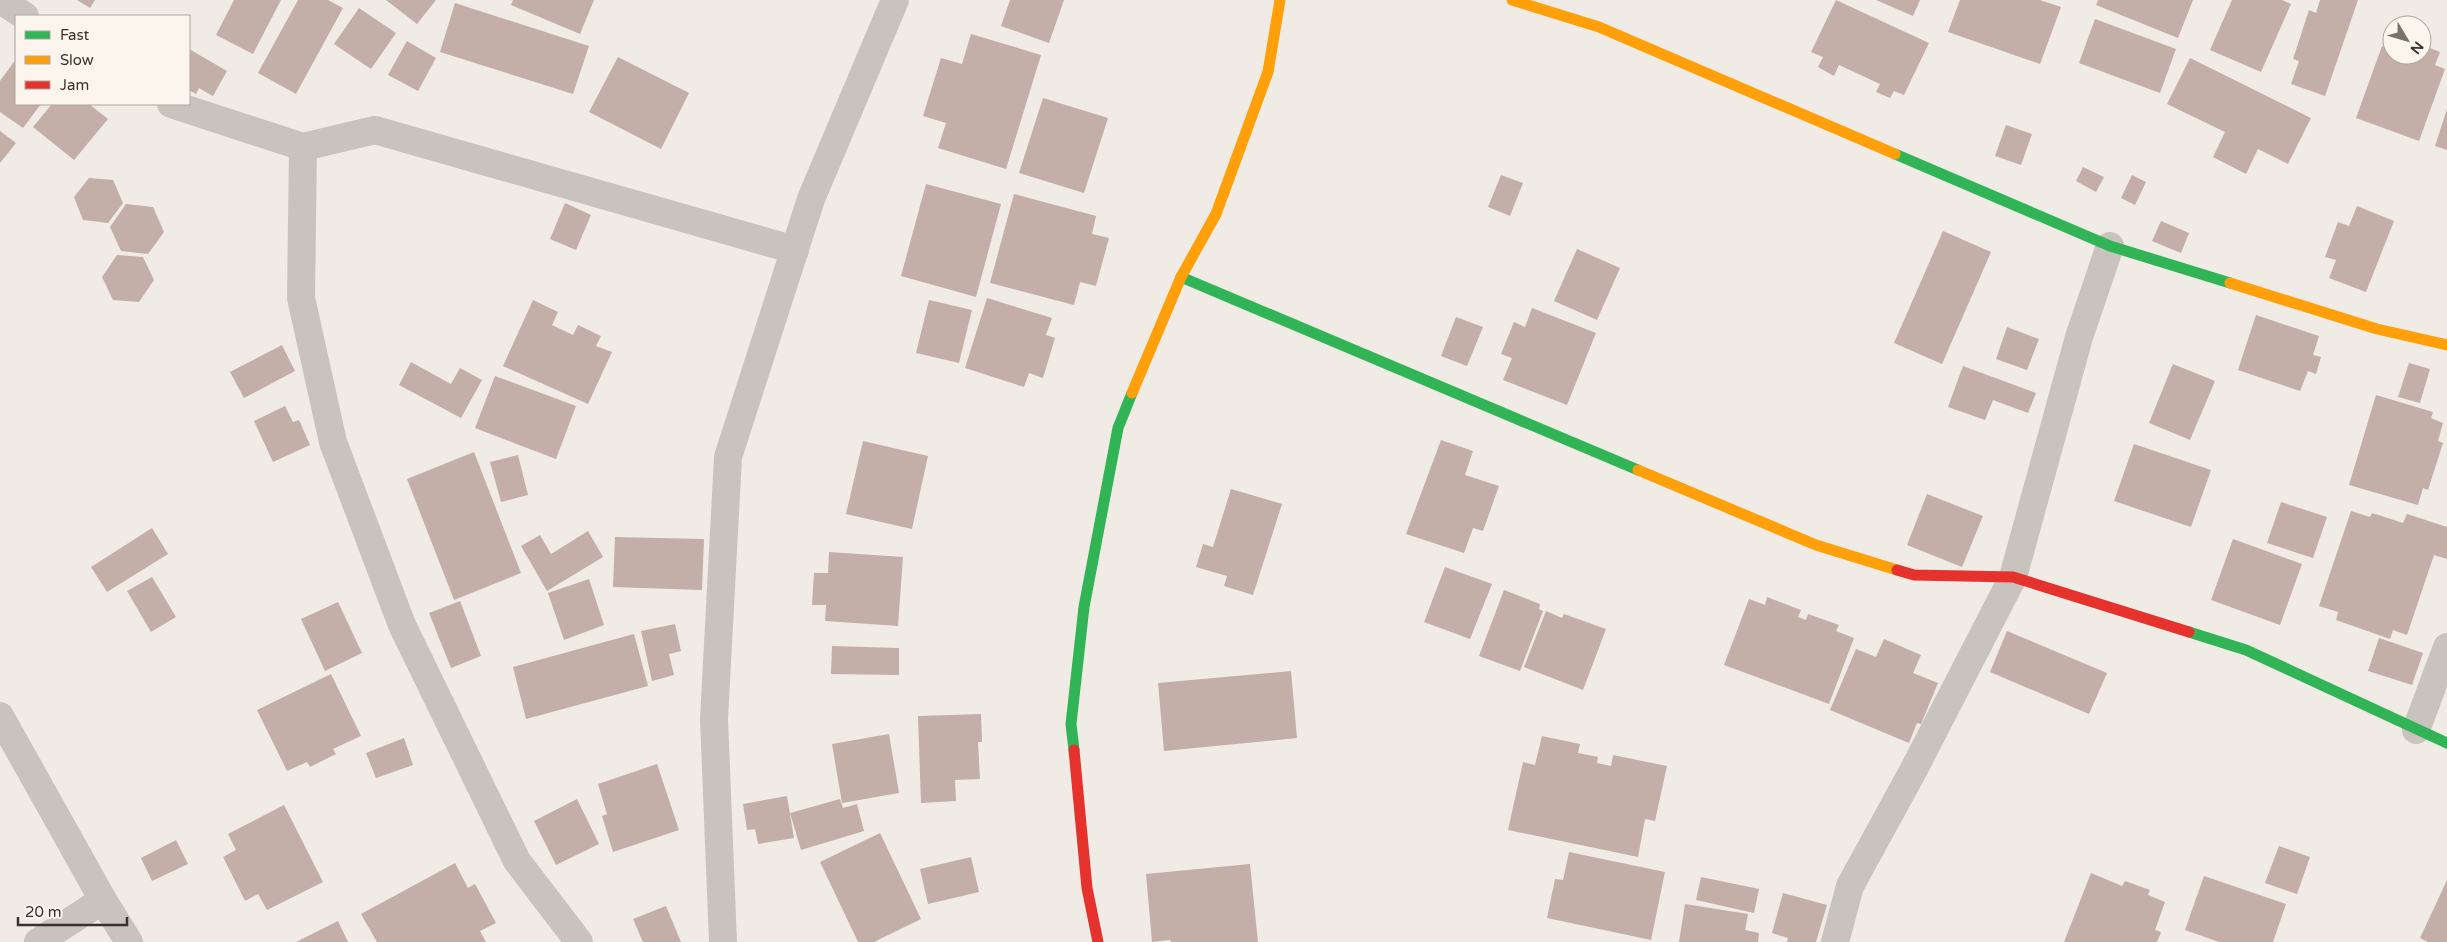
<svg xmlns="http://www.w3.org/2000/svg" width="2447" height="942" viewBox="0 0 2447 942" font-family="'Varela Round',sans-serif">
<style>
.building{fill:#c3afa7}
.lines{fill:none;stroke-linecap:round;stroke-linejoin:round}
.street{stroke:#c9c3be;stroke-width:28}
.fast{stroke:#30b455;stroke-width:11}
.slow{stroke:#ff9f0a;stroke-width:11}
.jam{stroke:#e5322d;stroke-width:11}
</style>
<rect width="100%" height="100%" fill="#f0ebe5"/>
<!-- building -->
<g class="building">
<path d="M77,0H95L90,8Z"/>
<path d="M234,0H281L253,54L216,35Z"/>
<path d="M298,0H328L343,8L296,94L258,73Z"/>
<path d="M386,0H436L417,24Z"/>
<path d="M513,0H594L580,34L511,5Z"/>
<path d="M1010,0H1064L1049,43L1001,26Z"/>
<path d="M1836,0L1929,43L1904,95L1894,91L1890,98L1876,92L1880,84L1839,65L1834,76L1818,67L1823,57L1811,52Z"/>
<path d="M1876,0H1920L1913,16Z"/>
<path d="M1960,0H2040L2061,7L2040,64L1948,32Z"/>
<path d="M2098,0H2193L2178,38L2096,5Z"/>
<path d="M2232,0H2282L2291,4L2261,72L2210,50Z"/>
<path d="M2320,0H2358L2325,96L2291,84L2299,61L2293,59L2309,10L2316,13Z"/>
<path d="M455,3L589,46L573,94L440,52Z"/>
<path d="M359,8L396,33L371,69L334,44Z"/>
<path d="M2095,19L2176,49L2160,93L2079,63Z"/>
<path d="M971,34L1041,55L1006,169L938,148L946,123L923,116L941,58L962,64Z"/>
<path d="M407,41L436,58L418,91L388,75Z"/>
<path d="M2422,45L2440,52L2435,65L2445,69L2419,141L2356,118L2382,46L2392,50V55H2422Z"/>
<path d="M189,49L227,71L213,96L199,88L196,94L189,90Z"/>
<path d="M618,57L689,93L661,149L589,112Z"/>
<path d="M2190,58L2311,118L2288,164L2258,149L2246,174L2213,157L2225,132L2167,104Z"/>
<path d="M16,59V104H41L23,128L0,112V81Z"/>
<path d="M1043,98L1108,118L1084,193L1019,173Z"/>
<path d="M52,104H89L108,119L74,160L33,127Z"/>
<path d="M2447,109V150L2435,146Z"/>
<path d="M2006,125L2032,134L2021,165L1995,156Z"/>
<path d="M0,131L16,143L0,163Z"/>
<path d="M2083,167L2104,177L2096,192L2076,181Z"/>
<path d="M1501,175L1523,183L1510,216L1488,207Z"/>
<path d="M2132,175L2146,182L2135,205L2121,198Z"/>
<path d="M89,178L113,180L123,203L108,223L83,220L74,197Z"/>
<path d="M926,184L1001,204L976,297L901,276Z"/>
<path d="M1014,194L1096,216L1092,234L1109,238L1096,286L1080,282L1074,305L990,283Z"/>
<path d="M565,203L591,215L576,250L550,239Z"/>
<path d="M126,204L153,207L164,232L148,254L121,251L110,227Z"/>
<path d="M2357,206L2394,221L2366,292L2329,278L2336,260L2325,257L2338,222L2349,226Z"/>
<path d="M2161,221L2189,233L2181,253L2152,241Z"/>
<path d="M1943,231L1991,252L1942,364L1894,343Z"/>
<path d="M1577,249L1620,268L1597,320L1554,301Z"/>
<path d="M117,255L143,257L154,280L139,302L113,300L102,277Z"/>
<path d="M987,298L1052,318L1046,335L1055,338L1043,378L1029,373L1024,387L965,368Z"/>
<path d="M533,300L558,312L552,325L573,335L578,325L601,336L596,346L612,352L588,404L503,366Z"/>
<path d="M929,300L972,310L959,363L916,353Z"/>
<path d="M1532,308L1596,333L1567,405L1503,380L1512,358L1501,354L1514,322L1525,327Z"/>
<path d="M2256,315L2319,336L2313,355L2321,357L2316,374L2308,371L2300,391L2238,370Z"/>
<path d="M1456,317L1483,327L1467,366L1441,356Z"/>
<path d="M2007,327L2039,339L2027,370L1996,359Z"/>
<path d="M282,345L295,371L244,398L230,372Z"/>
<path d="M411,362L451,384L460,368L482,380L461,418L399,385Z"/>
<path d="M2409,363L2430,369L2420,403L2398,397Z"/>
<path d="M2173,364L2215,381L2190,440L2149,423Z"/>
<path d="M1963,366L2036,393L2028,413L1993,400L1985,420L1948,407Z"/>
<path d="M495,376L576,406L556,459L475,428Z"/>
<path d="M2376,395L2433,412L2431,418L2443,423L2438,441L2443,443L2428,490L2423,488L2418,505L2349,485Z"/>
<path d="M285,406L293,422L299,420L310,445L273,462L254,421Z"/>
<path d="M1441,440L1473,451L1465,475L1499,486L1483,531L1473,528L1464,553L1406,534Z"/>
<path d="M863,441L928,456L912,529L846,514Z"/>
<path d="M2134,444L2211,470L2191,527L2114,501Z"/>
<path d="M474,452L521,573L454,600L407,479Z"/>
<path d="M518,455L528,495L501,502L490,462Z"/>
<path d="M1231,489L1282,504L1253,595L1224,586L1227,576L1196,567L1203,544L1213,547Z"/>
<path d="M1927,494L1983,516L1962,567L1907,545Z"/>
<path d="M2281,502L2327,517L2313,558L2267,543Z"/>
<path d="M2351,511L2370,517L2372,513L2403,523L2407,514L2447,527V559L2434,555L2407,635L2393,630L2390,639L2336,620L2338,612L2319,606Z"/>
<path d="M152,528L168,554L107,592L91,567Z"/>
<path d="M588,531L603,557L547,591L521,546L540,535L551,554Z"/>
<path d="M615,537L704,539L702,590L613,587Z"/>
<path d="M2233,539L2302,564L2280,625L2211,600Z"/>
<path d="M829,552L903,557L898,626L825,621L826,605H812L814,573H828Z"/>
<path d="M1445,567L1492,584L1470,639L1424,622Z"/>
<path d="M152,577L176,617L151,632L127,591Z"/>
<path d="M589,579L604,625L564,640L548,593Z"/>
<path d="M1504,590L1540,604L1539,609L1543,611L1520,671L1479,656Z"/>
<path d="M1767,597L1801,610L1798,617L1806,620L1808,614L1839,625L1836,631L1854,638L1829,704L1724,665L1749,599L1765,605Z"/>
<path d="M460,601L481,656L451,668L429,613Z"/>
<path d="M338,602L362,653L325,671L301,619Z"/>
<path d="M1546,611L1562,618L1564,614L1606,629L1583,690L1524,667Z"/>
<path d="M675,624L681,651L669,654L674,675L652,681L641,631Z"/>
<path d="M2007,631L2107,673L2089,714L1990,672Z"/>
<path d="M634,634L648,686L526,719L513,667Z"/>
<path d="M2379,638L2423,653L2412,685L2368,671Z"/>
<path d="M1884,639L1921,655L1913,673L1938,683L1921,724L1917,723L1909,743L1830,710L1856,649L1876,657Z"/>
<path d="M832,646L899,648V675L831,674Z"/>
<path d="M1291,671L1297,738L1164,751L1158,683Z"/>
<path d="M331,674L361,736L333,749L336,754L310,767L307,762L287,771L257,710Z"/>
<path d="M981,714L982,742H978L980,779L955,780L956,801L921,803L918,716Z"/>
<path d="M889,734L899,793L842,803L832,744Z"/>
<path d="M1542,736L1580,744L1578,753L1598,757L1597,763L1611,766L1613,755L1667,766L1655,821L1645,819L1638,857L1508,830L1523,762L1535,765Z"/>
<path d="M404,738L413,765L376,778L366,753Z"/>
<path d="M657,764L679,830L613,852L602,816L607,814L598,784Z"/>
<path d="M787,796L794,838L758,844L755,829L747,830L743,804Z"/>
<path d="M577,799L599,844L556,865L534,821Z"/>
<path d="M840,799L843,808L857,804L864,831L801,850L790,813Z"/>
<path d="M284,805L323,882L267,910L258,894L245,901L223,857L236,850L228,834Z"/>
<path d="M880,833L921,919L874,942H858L820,862Z"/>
<path d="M176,840L188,864L152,881L141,858Z"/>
<path d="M2279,846L2310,857L2297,894L2265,883Z"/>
<path d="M1569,852L1665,872L1651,940L1547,918L1555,879L1563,880Z"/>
<path d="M971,857L979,892L928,904L920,869Z"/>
<path d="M455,863L468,888L475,884L496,923L480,931L486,942H377L361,914Z"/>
<path d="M1250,864L1258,942H1171L1170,940L1152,942L1146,874Z"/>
<path d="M2091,873L2122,886L2125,881L2150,890L2148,895L2165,902L2155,930L2161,932L2157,942H2064Z"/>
<path d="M2204,876L2286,904L2273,942H2219L2185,930Z"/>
<path d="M1701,877L1759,889L1754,913L1696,900Z"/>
<path d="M2447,880V942H2428L2420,938Z"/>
<path d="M1783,893L1827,905L1816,942H1787L1788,938L1772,933Z"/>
<path d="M1685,904L1748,914L1745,930L1759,933L1758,942H1679Z"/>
<path d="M666,906L681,942H643L633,919Z"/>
<path d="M338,921L348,942H296Z"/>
</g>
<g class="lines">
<!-- street -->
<g class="street">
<path d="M0,0L25,16"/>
<path d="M171,104L303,147L375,130L795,250"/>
<path d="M303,147L301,298L333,442L402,625L517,861L579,942"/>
<path d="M0,716L103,900L129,942"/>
<path d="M2416,730L2447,647"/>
<path d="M38,942L103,900"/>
<path d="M723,942L714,719L728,457L811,199L895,0"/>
<path d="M1835,942L1850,886L1913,771L2013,577L2079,337L2110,246"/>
</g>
<!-- fast -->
<g class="fast">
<path d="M1895,154L2110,246L2230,283"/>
<path d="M1181,277L1638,470"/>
<path d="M2189,632L2246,650L2447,743"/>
<path d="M1074,750L1071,724L1084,607L1118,428L1132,393"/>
</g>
<!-- slow -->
<g class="slow">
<path d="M1512,0L1599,27L1895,154"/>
<path d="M2230,283L2377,329L2447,345"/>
<path d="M1132,393L1181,277L1216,214L1268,72L1280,0"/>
<path d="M1638,470L1816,545L1897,570"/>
</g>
<!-- jam -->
<g class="jam">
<path d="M1897,570L1914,575L2013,577L2189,632"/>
<path d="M1074,750L1087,888L1098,942"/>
</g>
</g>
<!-- legend -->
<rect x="15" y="15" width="175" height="90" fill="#fbf5ee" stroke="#aea6a0"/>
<rect x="25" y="31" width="25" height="8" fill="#30b455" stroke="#aea6a0"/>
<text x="60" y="40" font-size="15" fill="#3b302b">Fast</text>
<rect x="25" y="56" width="25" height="8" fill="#ff9f0a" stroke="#aea6a0"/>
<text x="60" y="65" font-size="15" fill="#3b302b">Slow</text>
<rect x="25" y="81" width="25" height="8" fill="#e5322d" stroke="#aea6a0"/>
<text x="60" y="90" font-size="15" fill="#3b302b">Jam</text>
<!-- north arrow -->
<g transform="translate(2407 40) rotate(128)"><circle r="24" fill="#fbf5ee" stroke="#aea6a0"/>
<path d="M0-4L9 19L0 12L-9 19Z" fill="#7a716c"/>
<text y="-8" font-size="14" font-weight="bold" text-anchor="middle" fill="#3b302b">N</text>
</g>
<!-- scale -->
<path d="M18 917v8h109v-8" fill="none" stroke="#3b302b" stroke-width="2.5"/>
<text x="25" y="917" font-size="15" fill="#3b302b" stroke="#fbf5ee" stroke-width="4" paint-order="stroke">20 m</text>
</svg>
